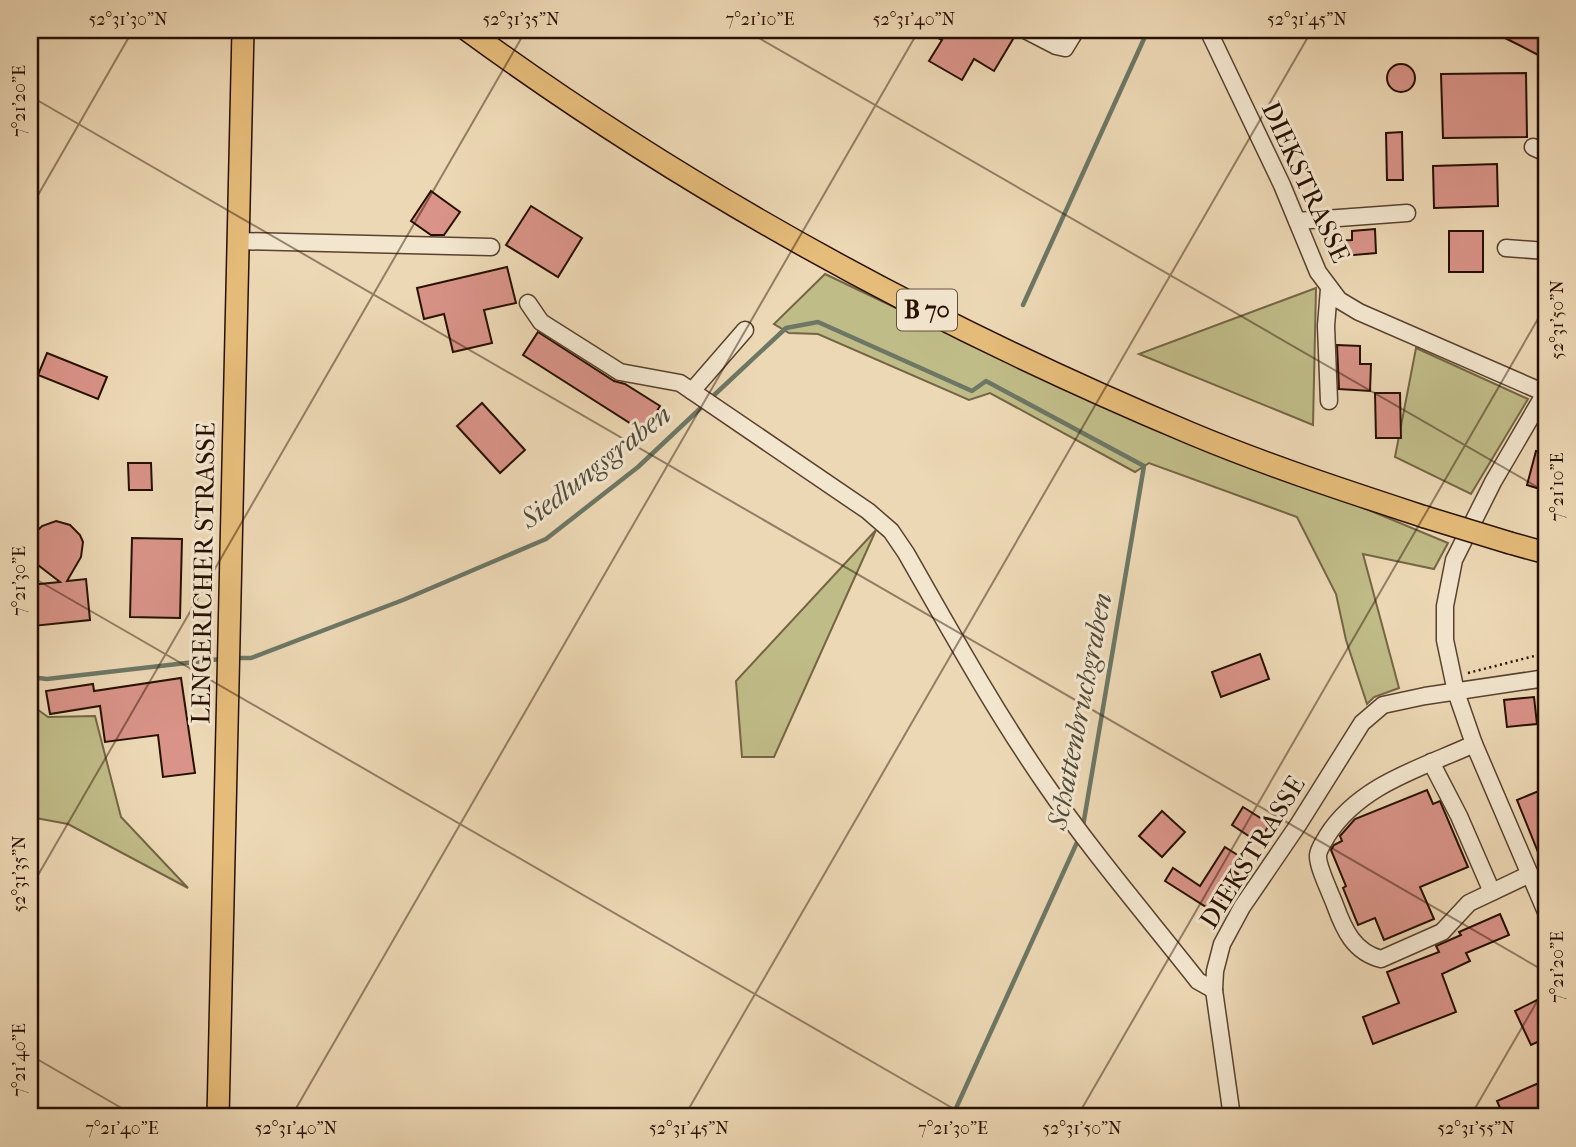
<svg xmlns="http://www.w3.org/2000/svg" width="1576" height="1147" viewBox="0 0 1576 1147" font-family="'IM FELL French Canon',serif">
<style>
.green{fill:#c0bc88;stroke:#746644;stroke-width:2}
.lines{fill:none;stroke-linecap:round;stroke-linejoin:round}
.stream{stroke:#6c7765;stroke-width:4.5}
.building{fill:#d99388;stroke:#271001;stroke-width:2}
.minor-casing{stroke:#58422e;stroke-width:19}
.major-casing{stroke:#271001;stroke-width:24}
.path{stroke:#271001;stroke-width:2.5;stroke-dasharray:2 3.5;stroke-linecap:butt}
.minor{stroke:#f3e6cf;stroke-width:16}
.major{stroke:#e6bc7a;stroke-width:21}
.major-bridge-casing{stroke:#271001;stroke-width:24;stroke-linecap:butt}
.major-bridge{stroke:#e6bc7a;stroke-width:21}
.ticks{fill:none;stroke:#271001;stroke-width:2;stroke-opacity:0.45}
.labels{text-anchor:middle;stroke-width:6;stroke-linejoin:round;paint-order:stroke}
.shield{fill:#f3e6cf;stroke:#64503f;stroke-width:2}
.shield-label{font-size:24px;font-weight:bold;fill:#271001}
.street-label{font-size:26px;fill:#271001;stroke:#f3e6cf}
.water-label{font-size:28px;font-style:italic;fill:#4f4c3b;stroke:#f3e6cf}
.neatline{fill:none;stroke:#271001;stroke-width:2.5}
.ticks-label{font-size:18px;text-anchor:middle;fill:#271001}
</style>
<rect width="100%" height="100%" fill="#edd8b5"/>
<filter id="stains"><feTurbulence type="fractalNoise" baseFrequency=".00286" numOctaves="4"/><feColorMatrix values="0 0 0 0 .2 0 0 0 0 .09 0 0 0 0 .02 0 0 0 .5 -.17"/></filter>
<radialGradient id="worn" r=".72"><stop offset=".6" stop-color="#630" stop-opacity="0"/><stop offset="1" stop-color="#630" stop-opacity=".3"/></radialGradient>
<!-- green -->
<g class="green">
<path d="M825,274L982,349L1448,543L1434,569L1363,554L1399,688L1374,697L1367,704L1346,640L1336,594L1297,517L1149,463L1135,472L990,393L969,400L818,334L789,333L774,324Z"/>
<path d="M1316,288L1313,425L1139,354Z"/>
<path d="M1416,348L1528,399L1471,494L1395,457Z"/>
<path d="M876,530L774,757H742L736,681Z"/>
<path d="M30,704L48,717L95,716L121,817L188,888L68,824L30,817Z"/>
</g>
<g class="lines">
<!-- stream -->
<g class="stream">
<path d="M1023,305L1148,30"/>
<path d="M711,398L786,328L818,322L972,391L986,381L1144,466L1083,826"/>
<path d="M233,658H251L403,600L546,539L638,467L705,404"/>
<path d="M30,677L47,679L221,659"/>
<path d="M952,1117L1079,838"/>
</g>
</g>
<!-- building -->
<g class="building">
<path d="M923,30H1015L1016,34L994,71L974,59L962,80L929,61L942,40Z"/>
<path d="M1489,30H1546V59L1517,44Z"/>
<circle cx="1401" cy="78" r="14"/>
<path d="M1526,73L1527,137L1443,138L1441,74Z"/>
<path d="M1402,132L1403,180H1387L1386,133Z"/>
<path d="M1497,164L1498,206L1434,208L1433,166Z"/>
<path d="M431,191L460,212L444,235H431L411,221Z"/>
<path d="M531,206L582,238L558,277L506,245Z"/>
<path d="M1375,229L1376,253L1332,257L1331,241L1352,240V231Z"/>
<rect x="1449" y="231" width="34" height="41"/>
<path d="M507,267L516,303L484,310L492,343L453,352L444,314L424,319L417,288Z"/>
<path d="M538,332L614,381L625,384L660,406L644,432L523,355Z"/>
<path d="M1337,345L1360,346V364H1371L1370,391L1339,389Z"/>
<path d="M47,353L107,377L98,399L38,375Z"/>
<path d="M1375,393H1400L1401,438H1376Z"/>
<path d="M482,403L525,450L500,473L457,426Z"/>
<path d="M1536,451L1546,454V491L1527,485Z"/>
<path d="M128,463H151L152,490H129Z"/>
<path d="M56,521L70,525L80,535L83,542L81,557L67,581L86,579L90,620L33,626L30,585L60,582L38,565L34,559L31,544L37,531L42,526Z"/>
<path d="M132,538L182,539L180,618L130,617Z"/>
<path d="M1260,654L1269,679L1221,697L1212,672Z"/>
<path d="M181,678L195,773L163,777L158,735L105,742L100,706L50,714L46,691L93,684L94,691Z"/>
<path d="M1534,697L1537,724L1507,727L1504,700Z"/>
<path d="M1546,788V872L1517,800Z"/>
<path d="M1427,790L1433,804L1440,801L1468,867L1420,887L1434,919L1384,940L1375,918L1358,925L1343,888L1346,886L1331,850L1334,845L1342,841L1340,836L1355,819Z"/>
<path d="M1243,807L1270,824L1258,842L1232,825Z"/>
<path d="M1162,811L1185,832L1162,857L1139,836Z"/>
<path d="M1225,847L1239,856L1230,869L1238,874L1214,912L1165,881L1173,868L1200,886Z"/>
<path d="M1500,914L1509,935L1466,953L1470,961L1442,974L1456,1012L1373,1044L1363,1017L1399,1003L1387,972L1439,952L1436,946L1461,935L1459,932Z"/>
<path d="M1539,999L1546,1015V1038L1531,1045L1515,1011Z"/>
<path d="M1546,1080V1117H1504L1497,1101Z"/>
</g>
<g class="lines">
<defs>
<g id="minor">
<path d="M1025,30L1056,46L1065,48L1076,30"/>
<path d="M1208,30L1282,185L1318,272L1339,300L1359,312L1545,393L1493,482L1454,560L1445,606V640L1456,692L1474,744L1546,912"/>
<path d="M1533,147L1546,153"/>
<path d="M1297,221L1407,213"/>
<path d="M239,241L491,247"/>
<path d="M1506,248L1546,251"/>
<path d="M528,303L541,322L620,372L680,383L868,511L891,531L906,553C950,630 993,708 1044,782C1091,851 1146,915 1198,981L1214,990"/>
<path d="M692,391L745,330"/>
<path d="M1329,401L1326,326L1329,289"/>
<path d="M1474,744C1422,768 1360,784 1327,836C1324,842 1319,848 1318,855C1317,866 1331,894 1335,905C1344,930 1354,952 1381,959L1442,932L1469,903L1530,874"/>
<path d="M1431,762L1459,816L1492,892"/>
<path d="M1232,1117L1214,990L1215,971L1222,944L1242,907L1298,825L1362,723L1383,705L1425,696L1546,678"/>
</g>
<g id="major">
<path d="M467,30C690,193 935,326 1190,433C1266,465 1346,491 1425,517"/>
<path d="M1510,543L1546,553"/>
<path d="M218,1117L243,30"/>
</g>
</defs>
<!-- minor casing -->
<use href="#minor" class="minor-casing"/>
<!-- major casing -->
<use href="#major" class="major-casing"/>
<!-- path -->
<path class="path" d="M1468,673L1546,653"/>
<!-- minor -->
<use href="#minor" class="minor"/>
<!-- major -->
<use href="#major" class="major"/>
<defs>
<path id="major-bridge" d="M1425,517L1510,543"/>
</defs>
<!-- major-bridge casing -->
<use href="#major-bridge" class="major-bridge-casing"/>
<!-- major-bridge -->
<use href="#major-bridge" class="major-bridge"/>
</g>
<!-- ticks -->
<path class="ticks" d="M745,30L1546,492M30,96L1546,972M30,209L133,30M30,576L968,1117M30,889L526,30M30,1055L137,1117M291,1117L919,30M684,1117L1312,30M1077,1117L1546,305M1470,1117L1546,986"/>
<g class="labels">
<!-- shield labels -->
<rect class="shield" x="897" y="289.5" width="60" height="41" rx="5"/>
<g class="shield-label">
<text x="927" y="318">B 70</text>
</g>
<!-- street labels -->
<g class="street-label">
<text transform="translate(1306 182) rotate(65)" y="9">DIEKSTRASSE</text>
<text transform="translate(203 573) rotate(-89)" y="9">LENGERICHER STRASSE</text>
<text transform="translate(1252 852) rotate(-58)" y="9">DIEKSTRASSE</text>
</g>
<!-- water labels -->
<g class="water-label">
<text transform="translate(595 466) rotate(-38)" y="10">Siedlungsgraben</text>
<text transform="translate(1079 711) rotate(-79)" y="10">Schattenbruchgraben</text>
</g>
</g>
<!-- margin -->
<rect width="1576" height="1147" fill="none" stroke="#edd8b5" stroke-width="77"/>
<rect x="38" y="38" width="1500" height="1070" class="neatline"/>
<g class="ticks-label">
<text x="128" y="25">52°31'30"N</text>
<text x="521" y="25">52°31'35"N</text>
<text x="760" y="25">7°21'10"E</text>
<text x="914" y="25">52°31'40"N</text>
<text x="1307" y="25">52°31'45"N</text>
<text transform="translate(19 101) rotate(-90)" y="6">7°21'20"E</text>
<text transform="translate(1557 320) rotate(-90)" y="6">52°31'50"N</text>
<text transform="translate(1557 487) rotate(-90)" y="6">7°21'10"E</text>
<text transform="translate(19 581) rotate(-90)" y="6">7°21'30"E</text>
<text transform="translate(19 874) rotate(-90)" y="6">52°31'35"N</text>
<text transform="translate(1557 967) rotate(-90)" y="6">7°21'20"E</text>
<text transform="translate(19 1060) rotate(-90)" y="6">7°21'40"E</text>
<text x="122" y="1134">7°21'40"E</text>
<text x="296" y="1134">52°31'40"N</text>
<text x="689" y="1134">52°31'45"N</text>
<text x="953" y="1134">7°21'30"E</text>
<text x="1082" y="1134">52°31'50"N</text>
<text x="1476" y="1134">52°31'55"N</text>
</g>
<rect width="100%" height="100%" filter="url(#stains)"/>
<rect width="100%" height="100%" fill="url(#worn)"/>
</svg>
